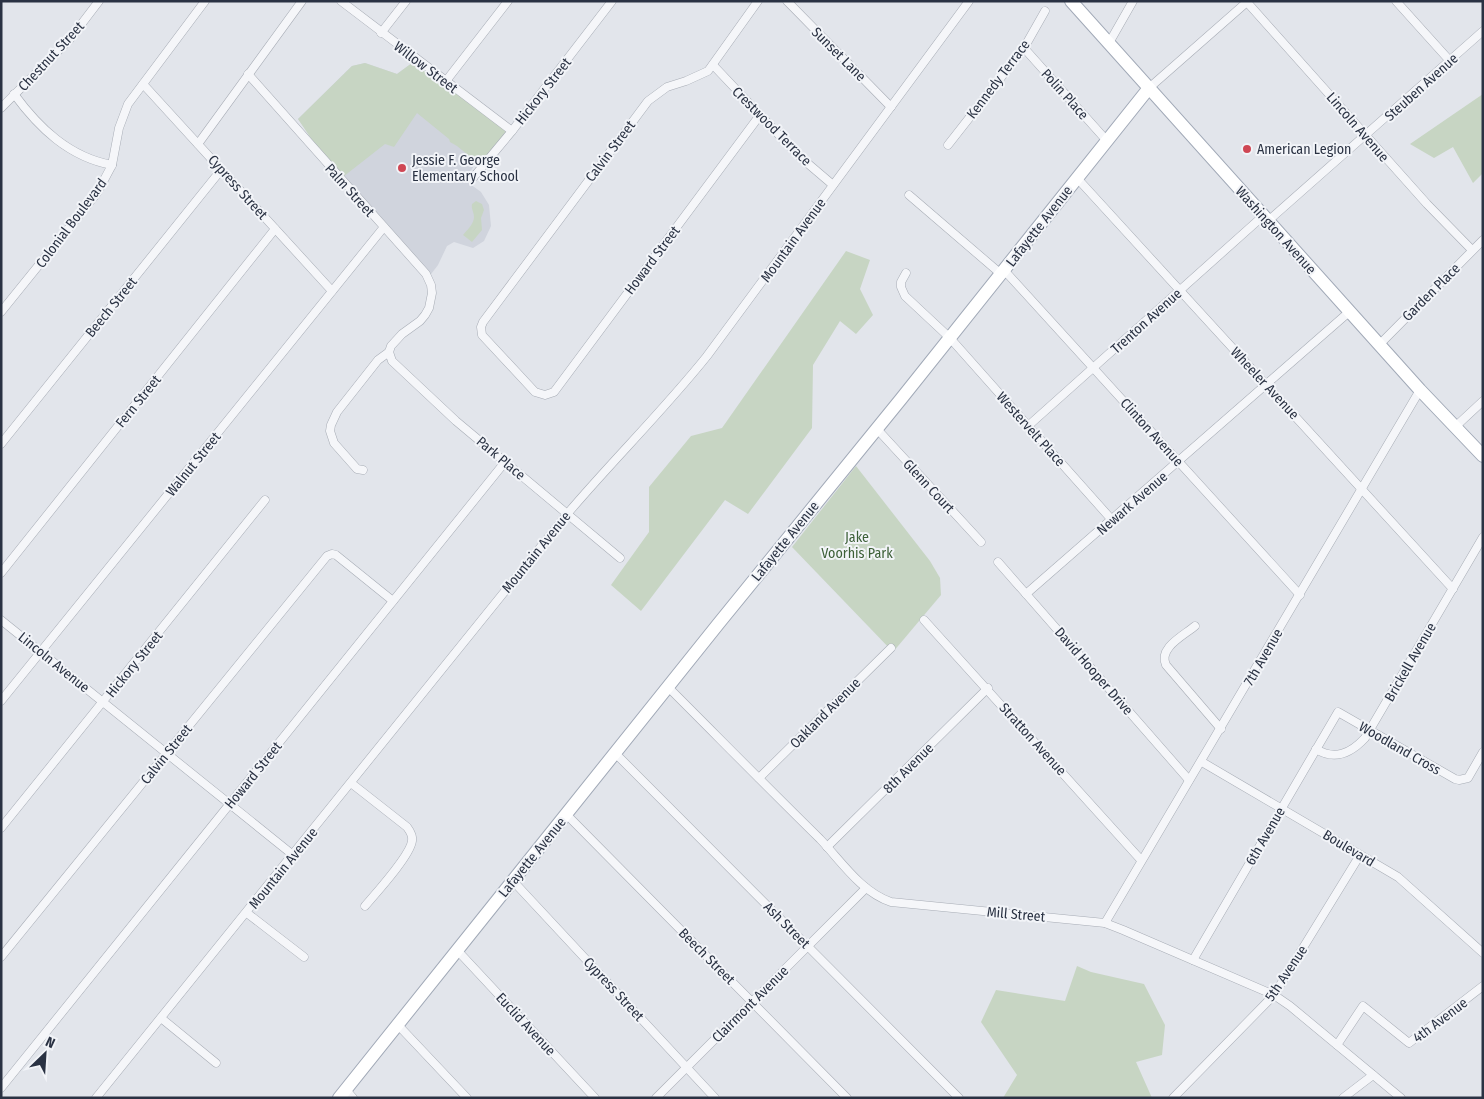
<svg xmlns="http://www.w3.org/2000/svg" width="1484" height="1099" viewBox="0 0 1484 1099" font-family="'Fira Sans Condensed',sans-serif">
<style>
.built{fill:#d0d4dd}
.green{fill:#c7d5c3}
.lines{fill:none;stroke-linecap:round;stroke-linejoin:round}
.minor-casing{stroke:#a7acb5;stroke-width:9}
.primary-casing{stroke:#a1a9b7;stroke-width:14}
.minor{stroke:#f5f6f9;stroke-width:8}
.primary{stroke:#fff;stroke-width:12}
.poi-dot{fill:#cf4754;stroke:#f2f4f8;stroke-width:2}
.labels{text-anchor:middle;stroke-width:4;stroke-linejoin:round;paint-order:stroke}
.street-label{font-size:14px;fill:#2a3243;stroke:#f2f4f8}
.poi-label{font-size:14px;fill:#2a3243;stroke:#f2f4f8;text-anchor:start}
.park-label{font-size:14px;fill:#3c5f37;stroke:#f2f4f8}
</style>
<rect width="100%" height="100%" fill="#e2e5eb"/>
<!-- built -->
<path class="built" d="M365,63L397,74L412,63L477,162L467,176L470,184L481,192L489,205L491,226L484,241L473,248L454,242L447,246L438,265L428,278L344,183L298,119L352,66Z"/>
<!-- green -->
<g class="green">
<path d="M365,63L397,74L412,63L474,105L509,131L484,168L457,146L450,142L449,139L417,113L394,147L385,144L339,180L298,119L352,66Z"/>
<path d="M1483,94V173L1473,183L1453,147L1434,158L1410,144Z"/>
<path d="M476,201L482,204L484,210L481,218L482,230L472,242L463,235C467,230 474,224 474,217C474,212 471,209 472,204Z"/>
<path d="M846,251L870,260L860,289L873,315L856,334L840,321L813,365L812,428L748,514L725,500L641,611L611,585L649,532V487L691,436L722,428Z"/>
<path d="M856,466L930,561L940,578L941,595L893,652L792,547Z"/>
<path d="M1077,966L1091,972L1144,984L1165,1025L1162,1055L1136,1062L1152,1098H1003L1017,1075L981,1022L996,990L1065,1001Z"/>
</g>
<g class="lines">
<defs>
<g id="minor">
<path d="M341,1L512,131"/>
<path d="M758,1L708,71L686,81L667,87L648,101L483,322L481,327L482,335L535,392L545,395L554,392L760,115"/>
<path d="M787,1L891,107"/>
<path d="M1246,1L1427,204L1472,250"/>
<path d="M1396,1L1450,61"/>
<path d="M381,33L406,1"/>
<path d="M1109,43L1133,1"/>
<path d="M1024,48L1107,141"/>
<path d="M713,65L799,156L833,185"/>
<path d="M248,74L426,274L431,285L432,293L429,308L425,315L420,321L402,334L391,346L389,352L378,360L337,412L331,425L330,431L334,443L357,469L363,470"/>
<path d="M446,81L508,1"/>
<path d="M143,84L332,291"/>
<path d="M1149,88L1248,1"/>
<path d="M14,94C39,128 69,157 112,165"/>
<path d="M1,108L70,39L99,1"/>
<path d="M198,144L302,1"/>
<path d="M948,145L1024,48L1045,11"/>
<path d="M1077,178L1453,589"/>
<path d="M472,179L512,131L612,1"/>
<path d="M909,195L1001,274"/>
<path d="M1268,221L1483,31"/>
<path d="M1004,270L1300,595"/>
<path d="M906,273L901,282V287L905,296L950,338L1112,520"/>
<path d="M1,312L97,193L112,165L119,128L128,104L205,1"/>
<path d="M1379,345L1483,240"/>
<path d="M389,352L392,361L456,421L620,558"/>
<path d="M1028,426L1263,216"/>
<path d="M1455,427L1483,401"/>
<path d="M877,429L981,542"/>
<path d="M1,444L221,170"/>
<path d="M998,562L1189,780"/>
<path d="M1,573L275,229"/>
<path d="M1026,594L1349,312"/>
<path d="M1,620L293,855"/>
<path d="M924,620L1141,860"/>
<path d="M1195,626C1183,636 1158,648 1166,665L1221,729"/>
<path d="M668,687C719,738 769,789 820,839C841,861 861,892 891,902L1105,923L1123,930L1274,995L1290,1006L1401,1098"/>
<path d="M1,701L384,227"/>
<path d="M1316,749C1335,761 1351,753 1365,738L1483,537"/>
<path d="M615,753L959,1098"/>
<path d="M1202,762L1398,877L1483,953"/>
<path d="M759,778L891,648"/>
<path d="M351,783L407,827C410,831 413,836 412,841C410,856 376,893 365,906"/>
<path d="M566,814L847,1098"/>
<path d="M1,828L265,500"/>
<path d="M827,847L988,688"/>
<path d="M513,881L715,1098"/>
<path d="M247,913L304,957"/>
<path d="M1105,923L1420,390"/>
<path d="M457,950L595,1098"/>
<path d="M1,957L327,556L332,554L336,555L393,601"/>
<path d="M1193,960L1338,712L1455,779L1459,780L1468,778L1483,752"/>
<path d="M161,1018L216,1063"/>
<path d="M398,1025L467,1098"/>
<path d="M1337,1045L1363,1006L1409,1043L1483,986"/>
<path d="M1,1088L505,462"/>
<path d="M346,1090L353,1098"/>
<path d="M96,1098L568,513C613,460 663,411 707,356L969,1"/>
<path d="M656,1098L866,888"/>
<path d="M1173,1098L1274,995L1360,855"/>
<path d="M1343,1098L1373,1075"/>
</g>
<g id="primary">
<path d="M1071,1L1420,390L1483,456"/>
<path d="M339,1098L719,623L901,399L1149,88"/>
</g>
</defs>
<!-- minor casing -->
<use href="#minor" class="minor-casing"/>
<!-- primary casing -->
<use href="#primary" class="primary-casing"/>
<!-- minor -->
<use href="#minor" class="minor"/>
<!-- primary -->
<use href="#primary" class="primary"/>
</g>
<!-- markers -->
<g class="poi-dot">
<circle cx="1247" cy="149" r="5"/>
<circle cx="402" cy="168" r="5"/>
</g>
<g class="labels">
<!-- street labels -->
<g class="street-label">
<text transform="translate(839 54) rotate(45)" y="5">Sunset Lane</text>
<text transform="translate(51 56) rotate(-47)" y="5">Chestnut Street</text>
<text transform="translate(426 67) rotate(37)" y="5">Willow Street</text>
<text transform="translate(998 79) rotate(-53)" y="5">Kennedy Terrace</text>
<text transform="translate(1421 87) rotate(-42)" y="5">Steuben Avenue</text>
<text transform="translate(543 91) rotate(-52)" y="5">Hickory Street</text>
<text transform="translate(1065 94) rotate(48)" y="5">Polin Place</text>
<text transform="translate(772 126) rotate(45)" y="5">Crestwood Terrace</text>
<text transform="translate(1358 127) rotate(49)" y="5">Lincoln Avenue</text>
<text transform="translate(610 151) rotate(-53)" y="5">Calvin Street</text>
<text transform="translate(238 187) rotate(48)" y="5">Cypress Street</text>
<text transform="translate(350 190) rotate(48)" y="5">Palm Street</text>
<text transform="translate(71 223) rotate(-53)" y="5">Colonial Boulevard</text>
<text transform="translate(1039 226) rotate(-52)" y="5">Lafayette Avenue</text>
<text transform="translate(1276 230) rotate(48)" y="5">Washington Avenue</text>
<text transform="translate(793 240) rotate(-54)" y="5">Mountain Avenue</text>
<text transform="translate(652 260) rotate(-53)" y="5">Howard Street</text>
<text transform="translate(1431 292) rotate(-45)" y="5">Garden Place</text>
<text transform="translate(111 307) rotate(-51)" y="5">Beech Street</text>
<text transform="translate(1146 321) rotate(-42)" y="5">Trenton Avenue</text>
<text transform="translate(1265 383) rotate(47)" y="5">Wheeler Avenue</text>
<text transform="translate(138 401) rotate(-51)" y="5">Fern Street</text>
<text transform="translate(1031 429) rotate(48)" y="5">Westervelt Place</text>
<text transform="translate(1152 432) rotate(48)" y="5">Clinton Avenue</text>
<text transform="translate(501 458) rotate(40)" y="5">Park Place</text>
<text transform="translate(193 464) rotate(-51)" y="5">Walnut Street</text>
<text transform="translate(929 486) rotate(47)" y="5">Glenn Court</text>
<text transform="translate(1132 503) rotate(-41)" y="5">Newark Avenue</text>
<text transform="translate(785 541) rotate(-51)" y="5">Lafayette Avenue</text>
<text transform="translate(536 552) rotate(-51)" y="5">Mountain Avenue</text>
<text transform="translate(1263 657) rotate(-60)" y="5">7th Avenue</text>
<text transform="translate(54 662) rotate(39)" y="5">Lincoln Avenue</text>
<text transform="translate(1410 662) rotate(-60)" y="5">Brickell Avenue</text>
<text transform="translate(134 664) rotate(-51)" y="5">Hickory Street</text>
<text transform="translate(1094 671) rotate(49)" y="5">David Hooper Drive</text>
<text transform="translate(825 713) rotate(-45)" y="5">Oakland Avenue</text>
<text transform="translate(1033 739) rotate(48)" y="5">Stratton Avenue</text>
<text transform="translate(1400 748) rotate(30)" y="5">Woodland Cross</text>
<text transform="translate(166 754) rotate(-51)" y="5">Calvin Street</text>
<text transform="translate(908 768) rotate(-45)" y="5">8th Avenue</text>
<text transform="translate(253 775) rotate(-51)" y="5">Howard Street</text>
<text transform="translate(1265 836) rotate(-60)" y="5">6th Avenue</text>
<text transform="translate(1349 848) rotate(31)" y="5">Boulevard</text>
<text transform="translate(532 857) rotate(-51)" y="5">Lafayette Avenue</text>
<text transform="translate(283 868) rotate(-51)" y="5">Mountain Avenue</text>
<text transform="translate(1016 914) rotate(5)" y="5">Mill Street</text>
<text transform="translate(787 925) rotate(45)" y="5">Ash Street</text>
<text transform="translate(707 956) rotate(45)" y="5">Beech Street</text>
<text transform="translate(1286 973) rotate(-56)" y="5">5th Avenue</text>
<text transform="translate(614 989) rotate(47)" y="5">Cypress Street</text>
<text transform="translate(750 1004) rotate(-45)" y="5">Clairmont Avenue</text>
<text transform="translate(1440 1020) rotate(-37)" y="5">4th Avenue</text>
<text transform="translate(526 1024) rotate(47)" y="5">Euclid Avenue</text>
</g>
<!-- poi labels -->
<g class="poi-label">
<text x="1257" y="154">American Legion</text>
<text x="412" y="165">Jessie F. George<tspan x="412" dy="16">Elementary School</tspan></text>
</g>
<!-- park labels -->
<g class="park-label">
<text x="857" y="542">Jake<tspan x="857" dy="16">Voorhis Park</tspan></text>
</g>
</g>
<!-- border -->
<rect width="1484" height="1099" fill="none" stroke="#2a3243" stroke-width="5"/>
<!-- north arrow -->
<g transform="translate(45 1054) rotate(25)" stroke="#f2f4f8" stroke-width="4" paint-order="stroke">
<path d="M0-4L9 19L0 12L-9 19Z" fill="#2a3243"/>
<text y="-8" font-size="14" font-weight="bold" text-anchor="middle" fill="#2a3243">N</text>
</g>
</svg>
